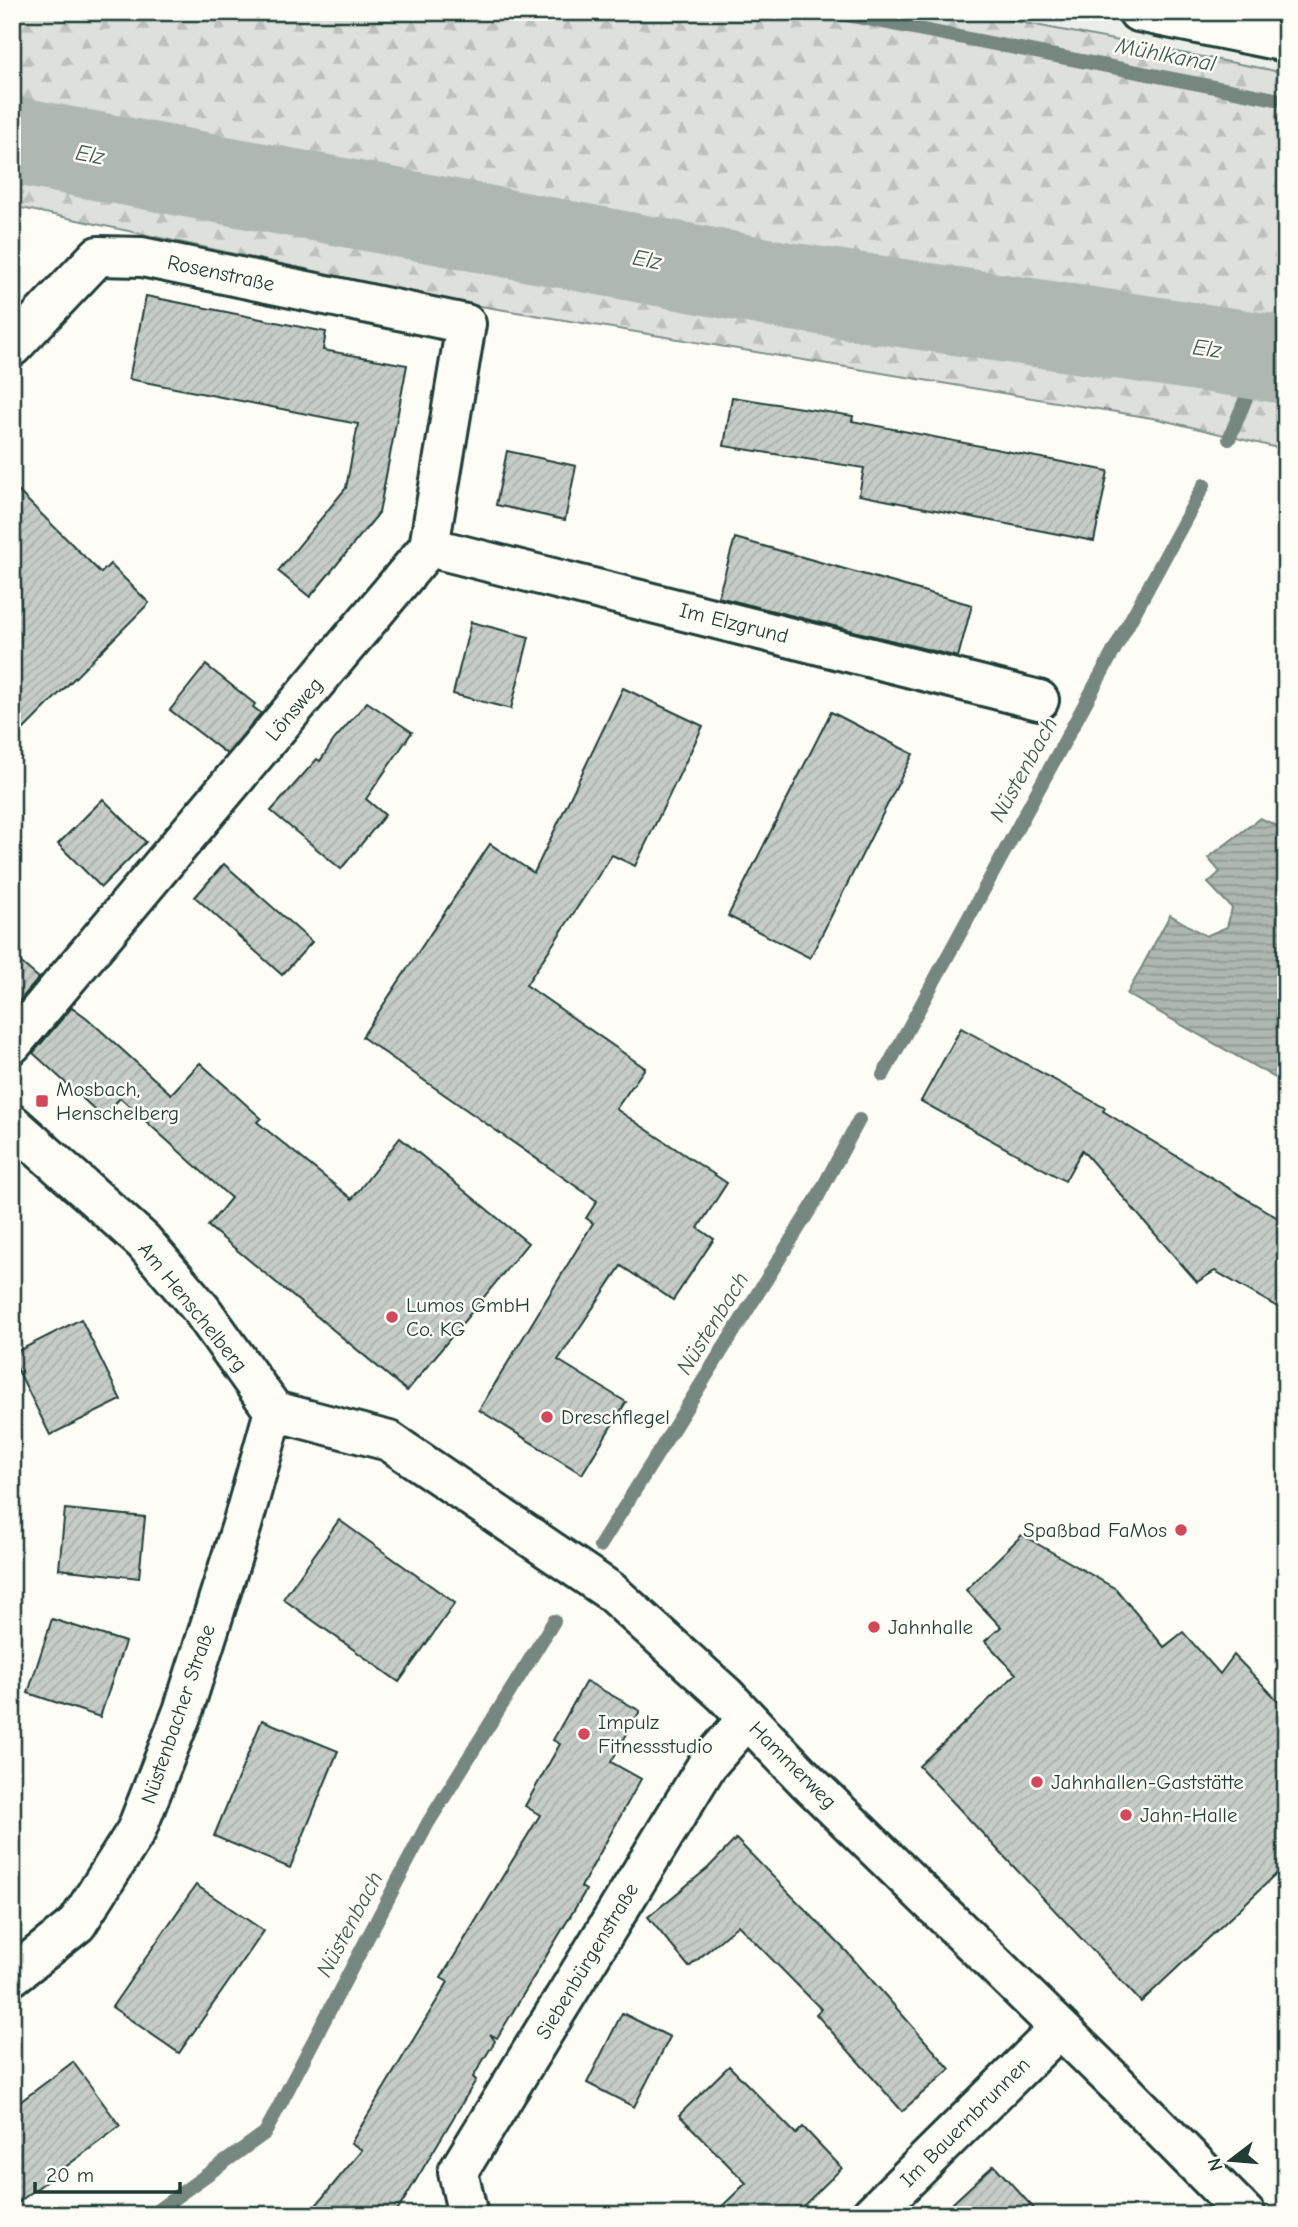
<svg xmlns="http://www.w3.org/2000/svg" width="1298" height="2227" viewBox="0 0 1298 2227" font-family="'Comic Neue',sans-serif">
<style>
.built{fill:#eceee9}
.forest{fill:url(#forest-firs);stroke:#7e8e88;stroke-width:2}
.water{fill:url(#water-rules);stroke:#75877f;stroke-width:2}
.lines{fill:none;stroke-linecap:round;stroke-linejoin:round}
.stream{stroke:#75877f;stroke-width:14}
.river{stroke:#aeb8b1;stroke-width:88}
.building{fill:url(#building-hatch);stroke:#1f3d34;stroke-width:2}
.minor-casing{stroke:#1f3d34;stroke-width:44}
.major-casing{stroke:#1f3d34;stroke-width:44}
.minor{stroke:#fdfcf7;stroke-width:38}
.major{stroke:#fdfcf7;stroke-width:38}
.poi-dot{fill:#d1495b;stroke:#fdfcf7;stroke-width:2.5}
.labels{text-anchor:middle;stroke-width:5;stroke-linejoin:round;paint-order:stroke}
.street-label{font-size:21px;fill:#1f3d34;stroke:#fdfcf7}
.poi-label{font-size:21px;fill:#1f3d34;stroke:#fdfcf7;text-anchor:start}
.water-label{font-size:23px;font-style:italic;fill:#435c53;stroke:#fdfcf7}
</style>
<defs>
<pattern id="forest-firs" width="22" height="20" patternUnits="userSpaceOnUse" patternTransform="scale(1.75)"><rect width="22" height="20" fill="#dde0db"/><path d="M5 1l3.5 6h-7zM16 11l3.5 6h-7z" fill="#bdc1bd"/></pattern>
<pattern id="water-rules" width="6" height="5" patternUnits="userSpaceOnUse" patternTransform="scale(1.75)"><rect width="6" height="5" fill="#aeb8b1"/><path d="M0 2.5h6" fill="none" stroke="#8d9791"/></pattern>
<pattern id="building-hatch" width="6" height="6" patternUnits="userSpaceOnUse" patternTransform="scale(1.75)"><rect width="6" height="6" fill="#c6cdc7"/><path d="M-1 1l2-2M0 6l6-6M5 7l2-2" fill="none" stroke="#aab1ac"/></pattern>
</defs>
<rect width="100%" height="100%" fill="#fdfcf7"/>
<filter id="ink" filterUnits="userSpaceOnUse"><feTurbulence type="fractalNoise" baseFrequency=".0143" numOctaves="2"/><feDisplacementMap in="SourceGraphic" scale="14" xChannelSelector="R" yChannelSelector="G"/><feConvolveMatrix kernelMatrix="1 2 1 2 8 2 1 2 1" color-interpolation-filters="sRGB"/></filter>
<g filter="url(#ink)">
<!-- built -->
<path class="built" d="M967,12H1286V73Z"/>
<!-- forest -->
<path class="forest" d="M12,12H967L1286,73V450L1158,419L468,304L12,206Z"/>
<!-- water -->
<path class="water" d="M1260,818L1286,830V1084L1127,994L1170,915L1206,936L1227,927L1232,908L1208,883L1220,872L1208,858Z"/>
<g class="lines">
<!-- stream -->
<g class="stream">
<path d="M831,12L1286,101"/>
<path d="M1229,439L1263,357"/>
<path d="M883,1075L1204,485"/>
<path d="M600,1546L816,1200L859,1120"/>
<path d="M151,2215L265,2133L428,1823L554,1621"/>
</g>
<!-- river -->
<path class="river" d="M12,140L787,286L1286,360"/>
</g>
<!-- building -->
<g class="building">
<path d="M146,296L326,332L323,350L407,365L379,513L310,597L278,571L346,488L358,424L129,379Z"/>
<path d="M732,397L853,416L852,421L1108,471L1094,541L859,495L864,468L724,446Z"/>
<path d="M507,451L576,466L565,520L496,505Z"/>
<path d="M12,485L101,573L110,564L149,603L12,741Z"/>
<path d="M735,538L972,605L958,657L718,597Z"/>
<path d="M471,622L529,637L511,709L453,694Z"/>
<path d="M206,665L255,704L253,707L261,713L227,754L170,710Z"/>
<path d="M623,688L703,726L635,866L612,855L526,985L645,1068L616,1109L727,1183L698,1228L714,1239L673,1300L621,1266L558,1360L626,1402L582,1474L479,1410L593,1223L586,1218L597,1201L362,1037L490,844L534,873Z"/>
<path d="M367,702L412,732L366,799L385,815L341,869L271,811L317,759L320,761L334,740Z"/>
<path d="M831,712L913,754L810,958L728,916Z"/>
<path d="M103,799L146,842L101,887L58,844Z"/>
<path d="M224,864L312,942L282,975L195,897Z"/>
<path d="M12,955L39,978L12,1010Z"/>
<path d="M72,1007L87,1018L171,1094L200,1063L261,1118L257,1122L352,1199L400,1138L528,1243L407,1391L208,1226L231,1198L120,1098L103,1117L33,1053Z"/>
<path d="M961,1028L1105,1108L1103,1111L1286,1223V1312L1215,1271L1197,1282L1082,1150L1065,1181L921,1101Z"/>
<path d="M81,1319L121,1400L50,1435L12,1358V1354Z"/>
<path d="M65,1509L145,1517L139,1578L59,1569Z"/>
<path d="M339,1520L455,1603L399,1682L283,1599Z"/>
<path d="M1022,1535L1116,1589L1164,1647L1183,1632L1220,1674L1234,1655L1286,1709V1865L1141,2002L919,1766L1016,1674L985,1641L1001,1627L966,1590Z"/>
<path d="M52,1619L125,1642L100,1717L28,1693Z"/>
<path d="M586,1681L640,1711L611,1762L641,1779L581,1887L586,1890L497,2038L490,2034L495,2041L473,2077L476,2080L395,2215H308L362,2150L351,2143L448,1982L441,1978L540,1815L525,1806L560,1744L553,1740Z"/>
<path d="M262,1720L338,1751L290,1868L214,1836Z"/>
<path d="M736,1839L847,1952L950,2069L902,2111L816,2014L821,2009L738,1925L689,1967L648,1917L708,1868Z"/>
<path d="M196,1885L264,1931L179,2053L112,2007Z"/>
<path d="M622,2013L670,2037L634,2107L587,2083Z"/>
<path d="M73,2062L120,2126L12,2207V2108Z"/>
<path d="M729,2066L796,2134L803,2127L842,2168L794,2215H713L746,2183L679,2115Z"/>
<path d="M994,2165L1040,2215H940Z"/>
</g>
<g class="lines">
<defs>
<g id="minor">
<path d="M1138,12L1286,42"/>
<path d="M12,347L98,256L142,257L466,324L429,547L12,1044"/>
<path d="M429,547L1039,700"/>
<path d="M274,1411L389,1441L610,1591L725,1695L807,1781L1116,2083L1246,2215"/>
<path d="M468,2215L458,2172L707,1765L747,1719"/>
<path d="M871,2215L1059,2029"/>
</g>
<path id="major" d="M12,1124L143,1241L201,1309L274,1411L242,1525L183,1711L136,1831L77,1924L12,1976"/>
</defs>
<!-- minor casing -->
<use href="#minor" class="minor-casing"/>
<!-- major casing -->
<use href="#major" class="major-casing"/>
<!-- minor -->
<use href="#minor" class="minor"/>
<!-- major -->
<use href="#major" class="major"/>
</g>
</g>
<!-- markers -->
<g class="poi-dot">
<rect x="35" y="1094" width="14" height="14" rx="3.5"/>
<circle cx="392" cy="1317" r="7"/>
<circle cx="547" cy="1417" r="7"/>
<circle cx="1181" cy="1530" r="7"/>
<circle cx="874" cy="1627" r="7"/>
<circle cx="584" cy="1734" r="7"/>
<circle cx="1037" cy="1782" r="7"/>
<circle cx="1126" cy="1815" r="7"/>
</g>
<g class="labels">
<!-- street labels -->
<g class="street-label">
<text transform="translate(221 273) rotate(12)" y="7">Rosenstraße</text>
<text transform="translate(734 623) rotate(14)" y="7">Im Elzgrund</text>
<text transform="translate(294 709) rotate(-50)" y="7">Lönsweg</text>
<text transform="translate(193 1307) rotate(51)" y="7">Am Henschelberg</text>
<text transform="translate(178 1714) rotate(-71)" y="7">Nüstenbacher Straße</text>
<text transform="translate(793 1765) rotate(45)" y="7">Hammerweg</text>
<text transform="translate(587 1961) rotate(-59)" y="7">Siebenbürgenstraße</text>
<text transform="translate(965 2122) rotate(-45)" y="7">Im Bauernbrunnen</text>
</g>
<!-- poi labels -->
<g class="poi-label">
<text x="56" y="1096">Mosbach,<tspan x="56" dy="24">Henschelberg</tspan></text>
<text x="406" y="1312">Lumos GmbH<tspan x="406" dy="24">Co. KG</tspan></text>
<text x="561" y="1424">Dreschflegel</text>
<text x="1167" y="1537" text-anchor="end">Spaßbad FaMos</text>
<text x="888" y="1634">Jahnhalle</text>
<text x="598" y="1729">Impulz<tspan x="598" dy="24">Fitnessstudio</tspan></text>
<text x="1051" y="1789">Jahnhallen-Gaststätte</text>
<text x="1140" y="1822">Jahn-Halle</text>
</g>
<!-- water labels -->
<g class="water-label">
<text transform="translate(1166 54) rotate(11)" y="8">Mühlkanal</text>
<text transform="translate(90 154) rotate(11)" y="8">Elz</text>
<text transform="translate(647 259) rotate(11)" y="8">Elz</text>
<text transform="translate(1207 348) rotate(8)" y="8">Elz</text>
<text transform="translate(1023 769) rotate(-61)" y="8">Nüstenbach</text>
<text transform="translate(712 1323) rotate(-58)" y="8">Nüstenbach</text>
<text transform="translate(349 1924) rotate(-62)" y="8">Nüstenbach</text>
</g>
</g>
<!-- margin -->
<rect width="1298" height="2227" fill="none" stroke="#fdfcf7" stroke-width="42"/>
<rect x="21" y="21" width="1256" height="2185" fill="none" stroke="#1f3d34" stroke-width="2.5" filter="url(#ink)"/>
<!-- north arrow -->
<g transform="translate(1231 2160) rotate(254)" stroke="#fdfcf7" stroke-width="5" paint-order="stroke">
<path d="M0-5L12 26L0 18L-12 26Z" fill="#1f3d34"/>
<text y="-10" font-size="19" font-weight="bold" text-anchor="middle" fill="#1f3d34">N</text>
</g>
<!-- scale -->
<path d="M35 2182v10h145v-10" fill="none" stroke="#1f3d34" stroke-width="3.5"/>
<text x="46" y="2182" font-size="21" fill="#1f3d34" stroke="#fdfcf7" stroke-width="5" paint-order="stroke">20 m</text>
</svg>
